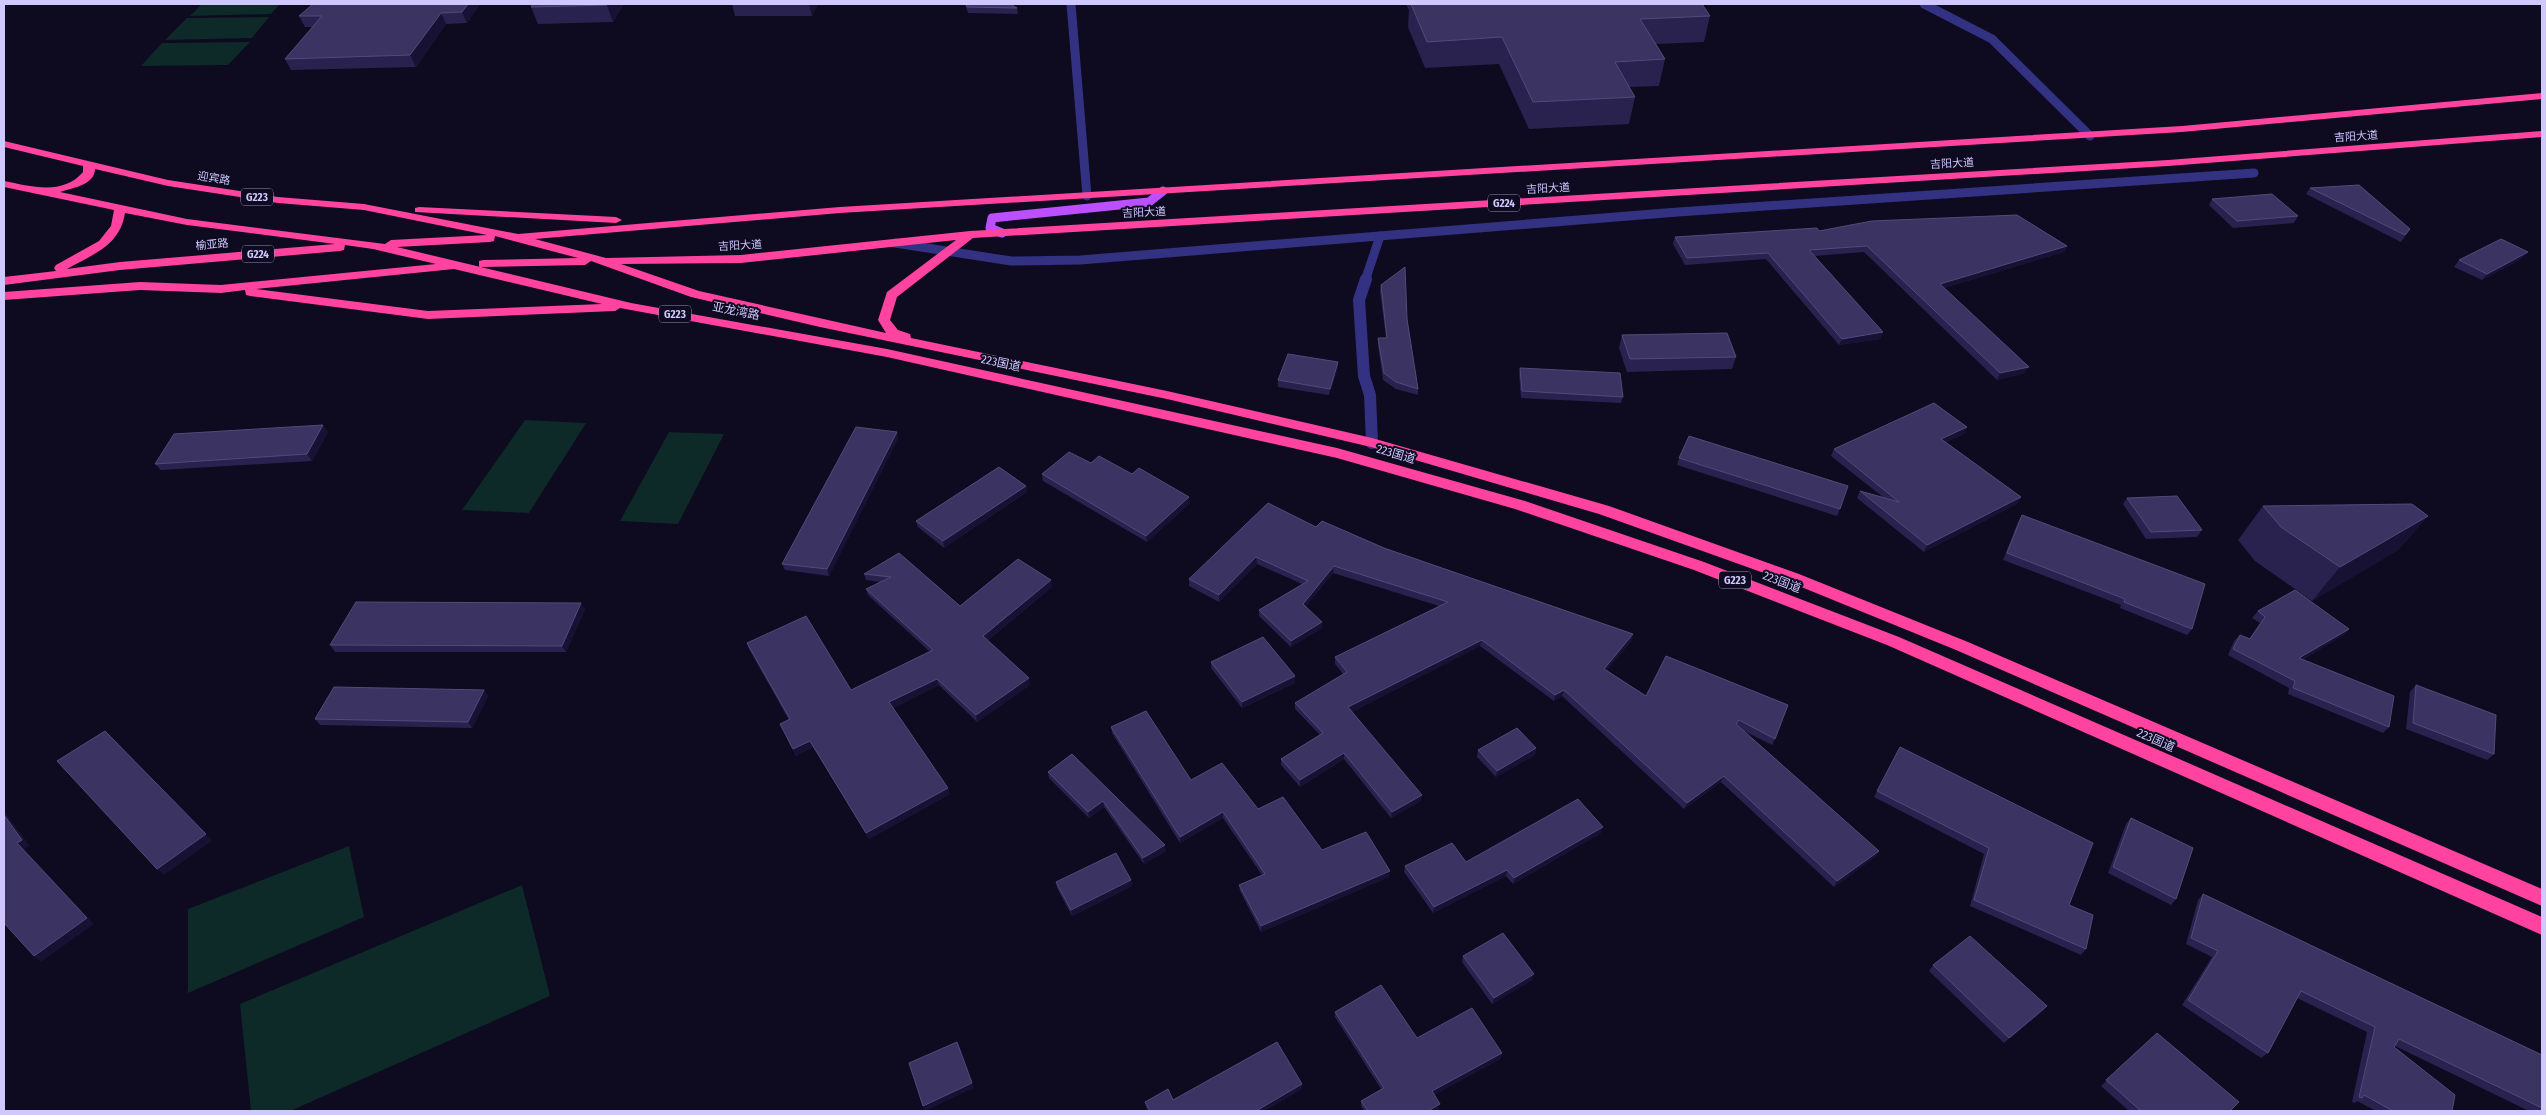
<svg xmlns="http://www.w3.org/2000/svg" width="2546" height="1115" viewBox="0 0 2546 1115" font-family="'Fira Sans Condensed','Noto Sans SC',sans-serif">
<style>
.green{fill:#0d2928}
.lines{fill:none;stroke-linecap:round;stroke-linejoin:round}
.minor-far1{stroke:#333182;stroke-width:9}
.minor{stroke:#333182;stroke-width:12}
.major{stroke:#bc4fff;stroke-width:9}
.highway{fill:#ff439e;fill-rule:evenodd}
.wall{fill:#29224e}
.shaded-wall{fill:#171133}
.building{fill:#3b3361;stroke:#524b7a}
.labels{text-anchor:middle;stroke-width:4;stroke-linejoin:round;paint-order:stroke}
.far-street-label{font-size:11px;fill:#cec8ff;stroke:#0e0a1f}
.shield{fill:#0e0a1f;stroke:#948fbc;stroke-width:1}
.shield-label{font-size:11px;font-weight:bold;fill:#cec8ff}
.street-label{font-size:12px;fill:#cec8ff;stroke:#0e0a1f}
</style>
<rect width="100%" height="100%" fill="#0e0a1f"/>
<!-- green -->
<g class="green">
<path d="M202,4H280L271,14L190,16Z"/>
<path d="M269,17L252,38L165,40L187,18Z"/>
<path d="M250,42L228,65L141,66L162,43Z"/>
<path d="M525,420L586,423L529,513L462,510Z"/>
<path d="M669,432L724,434L678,524L620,521Z"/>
<path d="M349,846L364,917L188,993V909Z"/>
<path d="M522,885L550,996L290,1111H251L240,1004Z"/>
</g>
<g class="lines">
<!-- minor-far1 -->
<g class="minor-far1">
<path d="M1071,4L1087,196"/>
<path d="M1924,4L1992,39L2090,136"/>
<path d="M895,243L1011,261L1080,260L1678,212L2254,173"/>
<path d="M1365,281L1380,236"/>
</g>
<!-- minor -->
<path class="minor" d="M1366,279L1359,300L1364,376L1370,395L1372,443"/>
<!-- major -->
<path class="major" d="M1002,233L990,228L992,218L1149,202L1163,191"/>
<!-- highway -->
<g class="highway">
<path d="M2542,93V99L2182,132L840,213L535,239L606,258L741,255L970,231L2168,160L2542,131V137L2168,166L973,238L897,297L890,320L898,330L910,334L911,338L1167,391L1372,438L1609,506L1799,574L1968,642L2542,889V906L1956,650L1789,582L1599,514L1371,447L1167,399L820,327L691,297L591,261L585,265L479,267V261L483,260L578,258L495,236L494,241L490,242L397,247L631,303L887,349L1337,448L1525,501L1704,562L1899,637L2542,917V935L1887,645L1694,570L1515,509L1337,458L887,357L620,308L615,311L428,319L250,296L246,295L245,290L221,293L140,290L4,300V292L140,282L221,285L436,264L373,249L345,245L344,250L340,251L120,270L4,285V277L56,271L54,268L56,265L99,241L111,226L114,210L4,187V181C30,186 63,196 83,172V166L4,147V141L168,180L278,197L364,204L518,234L840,207L2182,126ZM95,169L168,186L278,203L364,210L487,235L391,240L385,244L187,219L60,192C72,188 95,185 95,169ZM125,213L187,225L335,244L120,262L67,269C93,254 120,246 125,213ZM956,240L887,292L878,320L886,333L699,291L621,264L741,263ZM454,269L602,304L428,311L256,289Z"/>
<path d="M419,207L616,217L622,220L616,223L415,212V208Z"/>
</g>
</g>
<!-- wall -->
<g class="wall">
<path d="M313,4H480L467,23L446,24L416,67L291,70L285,59L312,27H305L299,16Z"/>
<path d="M533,4H624L613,22L538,24L531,7Z"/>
<path d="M732,4H818L812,16H735Z"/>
<path d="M965,4H1010L1017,8L1018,14L968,13Z"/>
<path d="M1406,4H1702L1710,16L1704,42L1656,44L1665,59L1659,86L1629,87L1635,97L1629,124L1529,129L1499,64L1425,68L1408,27L1409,10Z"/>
<path d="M2310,188L2410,229L2401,242L2306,194Z"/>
<path d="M2212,199L2298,216L2294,223L2233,228L2209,205Z"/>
<path d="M1819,231L2067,246L2064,252L1944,288L2025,373L1997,380L1864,252L1815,256L1883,332L1880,339L1839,345L1766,259L1685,265L1673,244L1675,237Z"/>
<path d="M2523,258L2482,280L2454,267L2459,260Z"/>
<path d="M1381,285L1407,319L1418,389V395L1396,389L1383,380L1378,345V338H1386L1380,291Z"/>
<path d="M1622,335L1736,357L1732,369L1627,372L1619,348Z"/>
<path d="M1338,362V368L1329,395L1278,387V380Z"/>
<path d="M1520,368L1623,397L1621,403L1521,398L1519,374Z"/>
<path d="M1967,427L1964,434L1946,442L2021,497L2017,504L1924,552L1857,498L1860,491L1883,497L1831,456L1834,449Z"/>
<path d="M328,432L312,461L161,470L155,464Z"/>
<path d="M897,432L898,438L829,576L785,570L782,564Z"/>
<path d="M1679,458L1840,509L1837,516L1677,465Z"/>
<path d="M1091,463L1190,503L1147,542L1043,481L1042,474Z"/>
<path d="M1026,486L1027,492L944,548L918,527L916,521Z"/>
<path d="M2127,498L2202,530L2197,537L2146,539L2123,504Z"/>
<path d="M2263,506L2428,516L2398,550L2312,601L2255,561L2238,540Z"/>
<path d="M2022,515L2192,629L2187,635L2120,608L2121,605L2003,560L2018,522Z"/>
<path d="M1316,527L1384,548L1633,634L1631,641L1607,670L1646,696L1666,656L1775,739L1772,745L1742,730L1879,851L1875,857L1834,887L1721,782L1684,809L1562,696L1554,701L1480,646L1352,712L1421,801L1391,818L1344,759L1300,787L1281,765V759L1320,735L1295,709V703L1343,674L1335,664V657L1439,606L1333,573L1306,606L1322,628L1291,647L1259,616V610L1302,584L1257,564L1219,602L1189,586V579Z"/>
<path d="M899,553L960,606L1052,587L987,641L1030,685L977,722L939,685L893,708L950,794L869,839L813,747L796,756L780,724L789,720L749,649L747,643L851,690L930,652L868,595L866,589L880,582L866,580L864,574Z"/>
<path d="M585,609L566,652H335L330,645Z"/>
<path d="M2258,611L2349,629L2343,635L2302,660L2389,727L2383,733L2288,694L2289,688L2228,655L2234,641L2240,635L2249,639L2260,623L2252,618Z"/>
<path d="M1211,662L1295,683L1242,708L1211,668Z"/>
<path d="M2416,685L2494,754L2487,760L2406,729L2410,692Z"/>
<path d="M484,690L488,696L472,728L320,725L315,719Z"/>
<path d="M1111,727L1191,780L1258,809L1322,850L1389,877L1261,932L1240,891L1239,885L1262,875L1223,818L1180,843L1112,733Z"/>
<path d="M1900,747L2069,905L2086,949L2081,955L1970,906L1984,854L1874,797Z"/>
<path d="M1536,748L1535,755L1496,777L1477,757L1478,750Z"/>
<path d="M1072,754L1166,851L1144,864L1104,807L1089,818L1049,778L1048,772Z"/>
<path d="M2131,818L2176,899L2171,905L2108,873L2126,824Z"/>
<path d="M1601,833L1513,884L1506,876L1433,913L1404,872L1405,866L1466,862Z"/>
<path d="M1131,880L1132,886L1072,916L1057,888L1056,882Z"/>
<path d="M2203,894L2542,1055V1111H2529L2395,1046L2394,1047L2452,1111H2376L2357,1101L2355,1103L2352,1102L2367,1032L2297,998L2268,1053L2261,1058L2182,1005L2212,957L2186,944L2198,900Z"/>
<path d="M1463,956L1532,980L1492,1004L1462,962Z"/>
<path d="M1933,965L2047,1006L2042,1012L2004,1043L1929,971Z"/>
<path d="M1335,1012L1417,1038L1502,1053L1500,1059L1434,1095L1439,1109L1435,1111H1364L1361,1106V1101L1381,1089L1335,1017Z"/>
<path d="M2157,1033L2230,1111H2129L2101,1086Z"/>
<path d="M1302,1089L1264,1111H1148L1146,1107L1145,1102Z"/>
</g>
<!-- shaded-wall -->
<g class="shaded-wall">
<path d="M468,4H480L467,23L462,12Z"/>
<path d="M608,4H624L613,22L607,5Z"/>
<path d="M809,4H818L812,16Z"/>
<path d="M441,13L446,24L416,67L410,55Z"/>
<path d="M2067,246L2064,252L1937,290L1940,284Z"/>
<path d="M2528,252L2523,258L2482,280L2487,274Z"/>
<path d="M1883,332L1880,339L1839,345L1842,339Z"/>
<path d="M1338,362V368L1329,395L1330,389Z"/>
<path d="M2029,367L2025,373L1997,380L2000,373Z"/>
<path d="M323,425L328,432L312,461L307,454Z"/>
<path d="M1967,427L1964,434L1938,445L1941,439Z"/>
<path d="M897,432L898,438L829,576L827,569Z"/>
<path d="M1026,486L1027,492L944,548L943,541Z"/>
<path d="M1189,497L1190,503L1147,542L1146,536Z"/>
<path d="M2021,497L2017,504L1924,552L1927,545Z"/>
<path d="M2428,516L2398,550L2312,601L2340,567Z"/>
<path d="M1256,557L1257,564L1219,602V595Z"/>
<path d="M1334,566L1333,573L1303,610V604Z"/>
<path d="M1051,580L1052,587L984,643L983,636Z"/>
<path d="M581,603L585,609L566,652L562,646Z"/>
<path d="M1322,622V628L1291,647V641Z"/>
<path d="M2349,629L2343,635L2293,665L2299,658Z"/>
<path d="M1633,634L1631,641L1603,675L1604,669Z"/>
<path d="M1482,640L1480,646L1348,714V707Z"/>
<path d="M1295,676V683L1242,708V702Z"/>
<path d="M1029,678L1030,685L977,722L976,715Z"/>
<path d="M937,679L939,685L891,709L889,702Z"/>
<path d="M484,690L488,696L472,728L468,722Z"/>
<path d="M1564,690L1562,696L1554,701L1555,695Z"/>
<path d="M111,737L212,841L164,875L157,869Z"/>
<path d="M810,741L813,747L796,756L793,749Z"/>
<path d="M1536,748L1535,755L1496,777L1497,771Z"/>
<path d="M1344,753V759L1300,787V780Z"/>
<path d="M1724,776L1721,782L1684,809L1687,803Z"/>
<path d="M948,788L950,794L869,839L866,833Z"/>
<path d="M1422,795L1421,801L1391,818L1392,812Z"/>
<path d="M1103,801L1104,807L1089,818L1088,812Z"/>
<path d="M4,811L30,846L24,849L94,924L41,962L34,956L17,843L4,815Z"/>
<path d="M1223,812V818L1180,843V837Z"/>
<path d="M1603,827L1601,833L1513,884L1514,878Z"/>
<path d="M1165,845L1166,851L1144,864L1143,858Z"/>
<path d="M1879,851L1875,857L1834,887L1837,881Z"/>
<path d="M1507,870L1506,876L1433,913L1434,907Z"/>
<path d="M1390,871L1389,877L1261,932V926Z"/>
<path d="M1131,880L1132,886L1072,916L1071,910Z"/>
<path d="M1534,974L1532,980L1492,1004L1494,998Z"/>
<path d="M2047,1006L2042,1012L2004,1043L2009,1038Z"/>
<path d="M957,1042L974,1088L925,1111L923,1106Z"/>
<path d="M1502,1053L1500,1059L1431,1097L1432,1091Z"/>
<path d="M1302,1084V1089L1264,1111H1256Z"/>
<path d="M1440,1104L1439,1109L1435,1111H1428Z"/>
</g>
<!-- building -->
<g class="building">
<path d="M313,4H468L462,12L441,13L410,55L285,59L322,16H299Z"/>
<path d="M533,4H608L607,5L531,7Z"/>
<path d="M966,4H1010L1017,8L967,7Z"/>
<path d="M1411,4H1702L1710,16L1640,19L1665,59L1615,62L1635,97L1533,102L1502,37L1427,42Z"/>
<path d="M2359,185L2410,229L2405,235L2310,188Z"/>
<path d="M2272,194L2298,216L2237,221L2212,199Z"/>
<path d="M2017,215L2067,246L1940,284L2029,367L2000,373L1867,246L1809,250L1883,332L1842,339L1768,253L1687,258L1675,237L1817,228L1819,231L1872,221Z"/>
<path d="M2501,239L2528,252L2487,274L2459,260Z"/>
<path d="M1405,267L1407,319L1418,389L1396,382L1384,373L1378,338H1387L1381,285Z"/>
<path d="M1727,333L1736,357L1630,359L1622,335Z"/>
<path d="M1288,354L1338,362L1330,389L1278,380Z"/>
<path d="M1520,368L1620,373L1623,397L1522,391Z"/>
<path d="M1934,403L1967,427L1941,439L2021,497L1927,545L1860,491L1899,502L1834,449Z"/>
<path d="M323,425L307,454L155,464L174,434Z"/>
<path d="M856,427L897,432L827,569L782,564Z"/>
<path d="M1689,436L1848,486L1840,509L1679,458Z"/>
<path d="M1069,452L1091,463L1099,456L1132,474L1139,468L1189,497L1146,536L1042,474Z"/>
<path d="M999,467L1026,486L943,541L916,521Z"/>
<path d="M2177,496L2202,530L2151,532L2127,498Z"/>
<path d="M1268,503L1316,527L1322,521L1384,548L1633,634L1604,669L1646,696L1666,656L1788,705L1775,739L1739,720L1736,724L1879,851L1837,881L1724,776L1687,803L1564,690L1555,695L1482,640L1348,707L1422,795L1392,812L1344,753L1300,780L1281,759L1323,733L1295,703L1347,672L1335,657L1448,602L1334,566L1303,604L1322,622L1291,641L1259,610L1308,581L1256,557L1219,595L1189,579Z"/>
<path d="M2412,504L2428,516L2340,567L2281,527L2263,506Z"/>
<path d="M2022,515L2205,584L2192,629L2124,602L2125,599L2007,553Z"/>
<path d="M899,553L960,606L1018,559L1051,580L983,636L1029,678L976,715L937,679L889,702L948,788L866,833L810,741L793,749L780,724L790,719L747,643L806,616L851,690L933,650L866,589L891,577L864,574Z"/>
<path d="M2295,590L2349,629L2299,658L2394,696L2389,727L2293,688L2295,681L2233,649L2240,635L2250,639L2265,617L2258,611Z"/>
<path d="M356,602L581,603L562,646L330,645Z"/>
<path d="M1263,637L1295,676L1242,702L1211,662Z"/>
<path d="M2416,685L2496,715L2494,754L2413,723Z"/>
<path d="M334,687L484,690L468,722L315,719Z"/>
<path d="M1146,711L1191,780L1222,763L1258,809L1283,797L1322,850L1366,832L1390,871L1261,926L1239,885L1265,874L1223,812L1180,837L1111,727Z"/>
<path d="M1517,728L1536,748L1497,771L1478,750Z"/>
<path d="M105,731L206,834L157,869L57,761Z"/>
<path d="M1900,747L2093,843L2069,905L2093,915L2086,949L1974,900L1989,848L1877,791Z"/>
<path d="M1072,754L1165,845L1143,858L1103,801L1088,812L1048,772Z"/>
<path d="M1578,799L1603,827L1514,878L1507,870L1434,907L1405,866L1452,843L1466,862Z"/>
<path d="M4,815L22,840L17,843L87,918L34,956L4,923Z"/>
<path d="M2131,818L2193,848L2176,899L2113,867Z"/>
<path d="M1116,853L1131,880L1071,910L1056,882Z"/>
<path d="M2203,894L2542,1055V1108L2399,1039L2394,1047L2455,1095L2452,1111H2393L2364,1095L2362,1098L2359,1097L2375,1027L2301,991L2268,1053L2188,1000L2218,951L2191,938Z"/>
<path d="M1503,933L1534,974L1494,998L1463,956Z"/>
<path d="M1970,936L2047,1006L2009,1038L1933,965Z"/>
<path d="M1381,985L1417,1038L1472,1008L1502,1053L1432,1091L1440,1104L1428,1111H1368L1361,1101L1384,1088L1335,1012Z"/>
<path d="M2157,1033L2239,1102L2230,1111H2141L2106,1080Z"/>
<path d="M957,1042L972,1083L923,1106L909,1063Z"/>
<path d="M1277,1042L1302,1084L1256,1111H1150L1145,1102L1168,1089L1173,1100Z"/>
</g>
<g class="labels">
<!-- far-street labels -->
<g class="far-street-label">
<text transform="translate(2356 136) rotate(-4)" y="4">吉阳大道</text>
<text transform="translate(1952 163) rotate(-3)" y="4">吉阳大道</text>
<text transform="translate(214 178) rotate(9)" y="4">迎宾路</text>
<text transform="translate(1548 188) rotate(-3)" y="4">吉阳大道</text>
<text transform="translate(1144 212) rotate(-3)" y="4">吉阳大道</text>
<text transform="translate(212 244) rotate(-5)" y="4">榆亚路</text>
<text transform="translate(740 245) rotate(-3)" y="4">吉阳大道</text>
</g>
<!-- shield labels -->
<g class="shield">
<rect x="241" y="188.5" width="32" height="17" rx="4"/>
<rect x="1488" y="194.5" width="32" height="17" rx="4"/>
<rect x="242" y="245.5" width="32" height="17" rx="4"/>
<rect x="659" y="305.5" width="32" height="17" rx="4"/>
<rect x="1719" y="571.5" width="32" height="17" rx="4"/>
</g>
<g class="shield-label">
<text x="257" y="201">G223</text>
<text x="1504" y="207">G224</text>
<text x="258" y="258">G224</text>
<text x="675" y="318">G223</text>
<text x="1735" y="584">G223</text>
</g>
<!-- street labels -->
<g class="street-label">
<text transform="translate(736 311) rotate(11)" y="4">亚龙湾路</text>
<text transform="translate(1001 363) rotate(12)" y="4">223国道</text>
<text transform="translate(1396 454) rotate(16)" y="4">223国道</text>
<text transform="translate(1782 582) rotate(21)" y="4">223国道</text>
<text transform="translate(2156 740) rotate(24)" y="4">223国道</text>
</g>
</g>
<!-- border -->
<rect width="2546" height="1115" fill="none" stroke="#cec8ff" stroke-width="10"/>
</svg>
